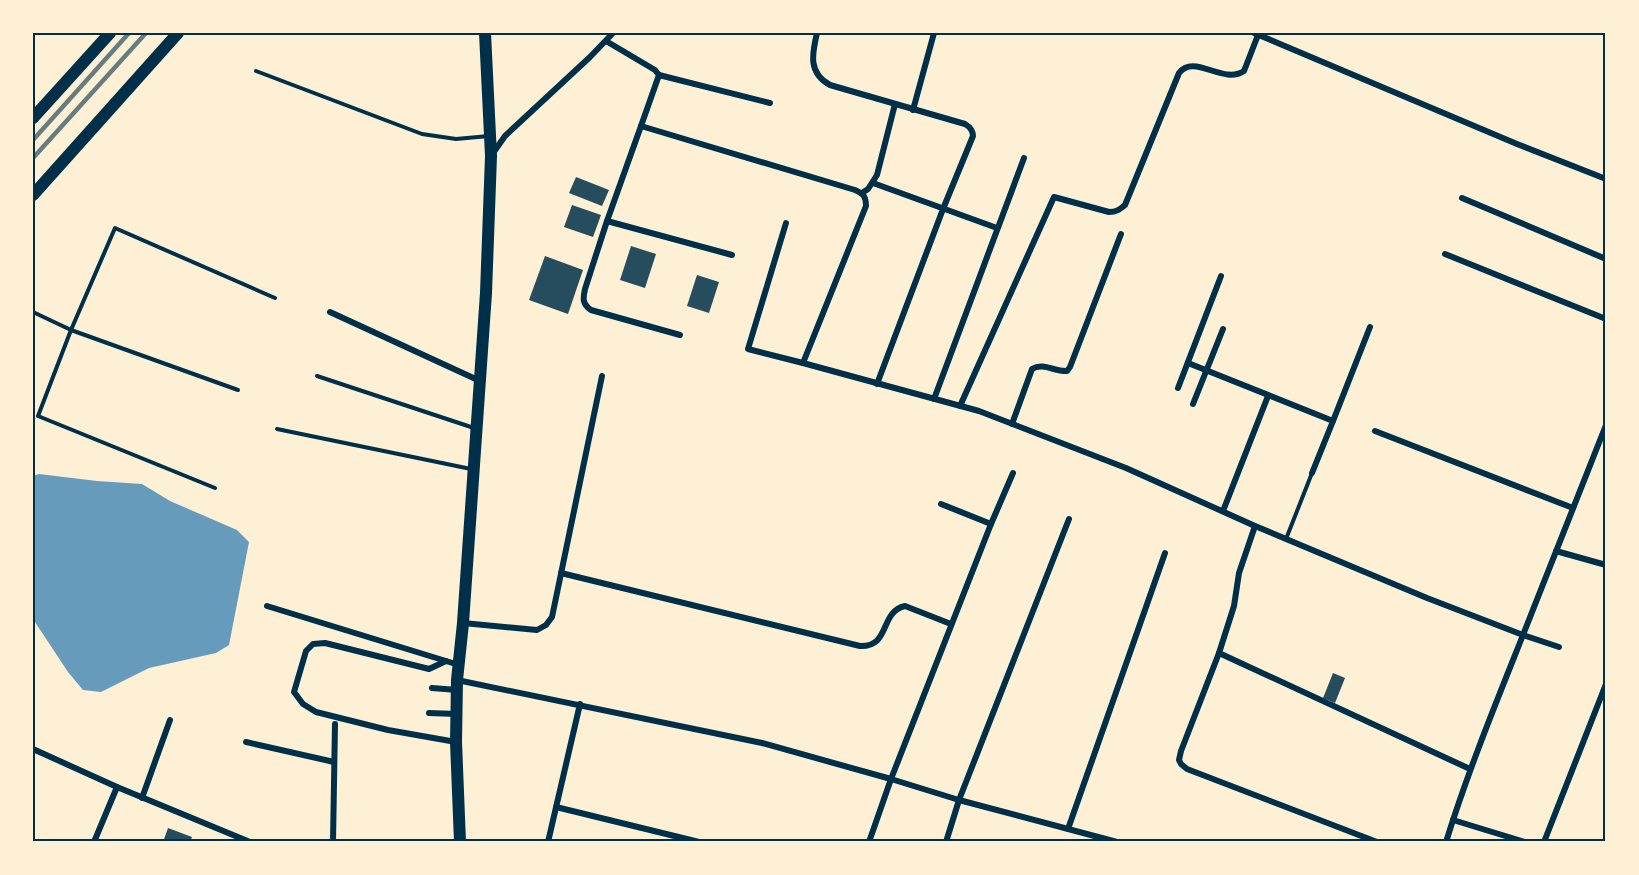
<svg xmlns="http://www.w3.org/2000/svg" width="1639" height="875" viewBox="0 0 1639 875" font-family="'Source Serif 4',serif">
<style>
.water{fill:#669bbc}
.building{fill:#264d5e}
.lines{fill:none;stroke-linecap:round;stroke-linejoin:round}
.service{stroke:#003049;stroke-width:4}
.minor{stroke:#003049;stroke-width:6}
.primary{stroke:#003049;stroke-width:12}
.rail{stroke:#657d81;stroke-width:4.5}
.neatline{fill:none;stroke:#003049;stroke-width:2}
</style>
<rect width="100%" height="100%" fill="#fdf0d5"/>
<!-- water -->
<path class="water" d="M39,474L97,481L142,484L170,501L237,530L249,542L229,645L216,653L149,668L101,692L83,690L68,672L33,619V476Z"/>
<!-- building -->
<g class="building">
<path d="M576,177L609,190L602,206L569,193Z"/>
<path d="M572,205L601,215L593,237L564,227Z"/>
<path d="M631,246L656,254L645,288L620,280Z"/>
<path d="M545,256L583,270L568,314L529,300Z"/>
<path d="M697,275L719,282L709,313L687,306Z"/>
<path d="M1333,673L1345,678L1335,703L1323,698Z"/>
<path d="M168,828L192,837L190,842H163Z"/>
</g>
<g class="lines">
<!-- service -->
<g class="service">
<path d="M256,71L422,134L456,139L489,136"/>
<path d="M33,312L71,330L238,390"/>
<path d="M317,376L474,428"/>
<path d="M277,429L471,469"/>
<path d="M215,488L38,416L71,330L115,228L275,298"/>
<path d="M1286,539L1312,473"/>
</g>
<!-- minor -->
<g class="minor">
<path d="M817,33C812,54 808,73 830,85L965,124C970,127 973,130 973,136L943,209L877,384"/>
<path d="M1254,33L1517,144L1606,179"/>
<path d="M606,41L655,70L659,75L641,126L855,190C864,194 866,197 866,206L803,363L979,411L1126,468L1255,526L1427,598L1523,635C1496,703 1468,771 1446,842"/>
<path d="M659,75L770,103"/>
<path d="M913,110L934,33"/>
<path d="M641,126L607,221L585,289C583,298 582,304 591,310L680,335"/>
<path d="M493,153L505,136L590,57L613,33"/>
<path d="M873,183L997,228"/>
<path d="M862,193L868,189L877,175L895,104"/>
<path d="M1462,198L1606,259"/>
<path d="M607,221L732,255"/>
<path d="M786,223L748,349L803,363"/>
<path d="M1445,254L1606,319"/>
<path d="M330,312L480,381"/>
<path d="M1188,363L1333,421L1370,327"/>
<path d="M1178,388L1221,276"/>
<path d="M934,399L1024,158"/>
<path d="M1193,404L1223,329"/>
<path d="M960,406L1054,197L1109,212C1116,212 1119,210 1125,205L1179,73C1194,53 1223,85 1244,71L1258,35"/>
<path d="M1012,424L1032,369C1043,362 1055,372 1067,371L1070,367L1121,234"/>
<path d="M1375,431L1573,508"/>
<path d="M1312,473L1333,421"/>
<path d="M1223,511L1268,396"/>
<path d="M991,524L1013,473"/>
<path d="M1255,526L1239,573L1234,606L1219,653L1470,769"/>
<path d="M1556,551L1606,565"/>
<path d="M561,573L860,646C891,647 879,612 905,606L951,624"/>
<path d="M267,606L459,665"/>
<path d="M463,623L537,630L546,625L552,617L602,376"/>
<path d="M1559,647L1523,635L1606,425"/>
<path d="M1219,653L1181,751L1179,760L1181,764L1187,769L1377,842"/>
<path d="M446,661L429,669L325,643L313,644L306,651L294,692L303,704L316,712L388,730L456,742"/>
<path d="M457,680L762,743L891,779L959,800L1117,842"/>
<path d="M432,688L457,690"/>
<path d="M429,713L457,714"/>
<path d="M246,742L334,762"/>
<path d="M33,749L117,787L250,842"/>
<path d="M142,798L170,720"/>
<path d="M556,807L699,842"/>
<path d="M1453,820L1525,842"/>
<path d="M1068,829L1165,553"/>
<path d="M94,842L117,787"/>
<path d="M333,842L335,724"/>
<path d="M548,842L580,704"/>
<path d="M869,842L891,779L991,524L941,504"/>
<path d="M946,842L959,800L1069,519"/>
<path d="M1544,842L1606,684"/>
</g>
<!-- primary -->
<g class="primary">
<path d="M33,118L110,33"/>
<path d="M33,195L178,33"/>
<path d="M460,842L456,742L457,680L463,623L486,293L491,156L485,33"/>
</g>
<!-- rail -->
<g class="rail">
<path d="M33,140L129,33"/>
<path d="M33,158L146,33"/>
</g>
</g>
<!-- border -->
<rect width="1639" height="875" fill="none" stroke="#fdf0d5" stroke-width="69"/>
<rect x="34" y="34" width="1570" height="806" class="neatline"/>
</svg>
